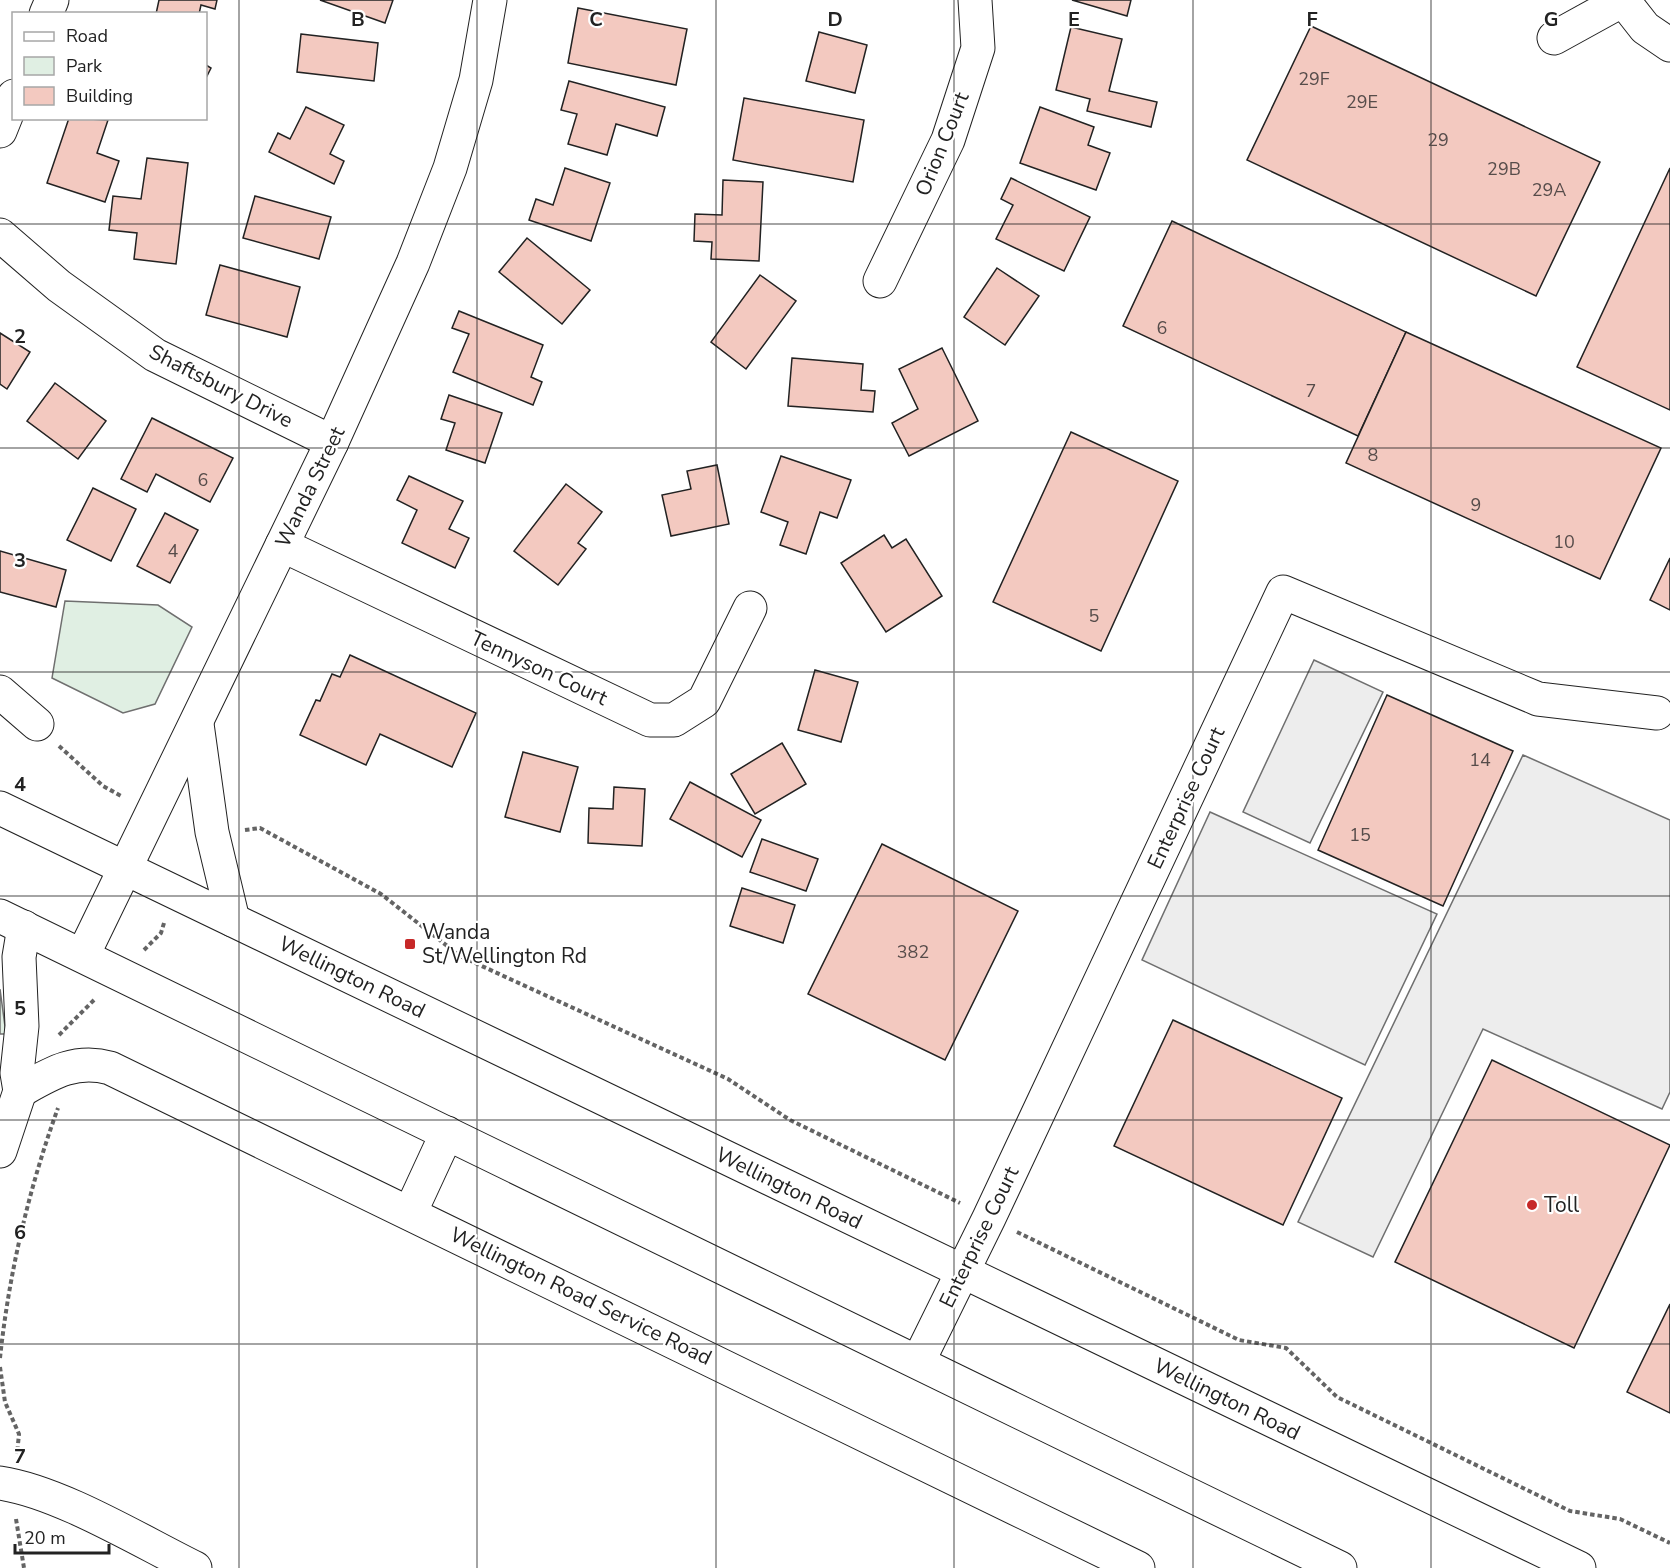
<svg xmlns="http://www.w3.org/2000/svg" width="1670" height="1568" viewBox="0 0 1670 1568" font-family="'Nunito Sans',sans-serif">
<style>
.green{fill:#e0efe3;stroke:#6f6f6f;stroke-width:1.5}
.parking{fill:#ededed;stroke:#6f6f6f;stroke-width:1.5}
.building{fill:#f3c9c0;stroke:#222;stroke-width:1.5}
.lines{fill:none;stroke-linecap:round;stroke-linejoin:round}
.minor-casing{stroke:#222;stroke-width:35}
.highway-casing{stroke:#222;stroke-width:35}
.path{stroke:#646464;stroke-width:4;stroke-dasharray:4.5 3;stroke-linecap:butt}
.minor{stroke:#fff;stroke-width:33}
.highway{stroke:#fff;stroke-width:33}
.grid{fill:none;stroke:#222;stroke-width:1.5;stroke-opacity:0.55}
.poi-dot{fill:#c62828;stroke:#fff;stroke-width:2}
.labels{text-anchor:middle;stroke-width:4.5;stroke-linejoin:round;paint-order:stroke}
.number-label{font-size:18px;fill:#564c4a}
.street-label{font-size:21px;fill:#222;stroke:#fff}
.poi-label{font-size:21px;fill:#222;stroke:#fff;text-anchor:start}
.grid-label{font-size:20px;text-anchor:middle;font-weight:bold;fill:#222;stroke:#fff;stroke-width:4.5;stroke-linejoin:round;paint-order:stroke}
</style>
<rect width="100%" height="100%" fill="#fff"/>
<!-- green -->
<g class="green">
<path d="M65,601L158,605L192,627L155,704L123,713L52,678Z"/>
<path d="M0,989L6,1034H0Z"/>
</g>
<!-- parking -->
<g class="parking">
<path d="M1314,660L1383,692L1310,843L1243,812Z"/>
<path d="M1523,755L1670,820V1092L1662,1109L1483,1029L1373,1257L1298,1222Z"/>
<path d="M1210,812L1437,914L1365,1065L1142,960Z"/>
</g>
<!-- building -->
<g class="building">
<path d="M159,0H217L215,9L201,5L199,14H156Z"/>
<path d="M320,0H393L385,23Z"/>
<path d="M1072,0H1131L1127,16Z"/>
<path d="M578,8L687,29L676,85L568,63Z"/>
<path d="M1311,26L1600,162L1536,296L1247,160Z"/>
<path d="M1071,27L1122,39L1109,91L1157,102L1151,127L1087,111L1090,99L1056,90Z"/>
<path d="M819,32L867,45L855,93L806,81Z"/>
<path d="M301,34L378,43L374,81L297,72Z"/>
<path d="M206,65L211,68L206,78Z"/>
<path d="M569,81L665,107L657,136L616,124L607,155L568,144L577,114L561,110Z"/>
<path d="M744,98L864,120L853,182L733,160Z"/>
<path d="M306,107L344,125L330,154L344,161L334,184L269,152L278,133L290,139Z"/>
<path d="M1040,107L1094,127L1088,145L1110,153L1096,190L1020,163Z"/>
<path d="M69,118L108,120L97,153L119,161L105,202L47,183Z"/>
<path d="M147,158L188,163L176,264L134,259L137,233L109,230L113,196L141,199Z"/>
<path d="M565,168L610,183L591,241L529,220L536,199L553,205Z"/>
<path d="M1670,168V410L1577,367Z"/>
<path d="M1011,178L1090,217L1064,271L996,239L1013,205L1001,199Z"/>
<path d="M723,180L763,182L759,261L711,259L712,242L694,241L695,214L722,215Z"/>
<path d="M255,196L331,217L319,259L243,238Z"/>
<path d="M1172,221L1406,332L1358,436L1123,326Z"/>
<path d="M527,238L590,290L562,324L499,272Z"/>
<path d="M220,265L300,287L287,337L206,315Z"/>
<path d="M997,268L1039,296L1005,345L964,317Z"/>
<path d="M760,275L796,301L746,369L711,342Z"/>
<path d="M459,311L543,345L531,377L542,382L533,405L453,372L469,334L452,328Z"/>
<path d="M1406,332L1661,448L1600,579L1346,463Z"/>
<path d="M0,333L30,352L7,389L0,384Z"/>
<path d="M942,348L978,421L909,456L892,423L918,409L899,369Z"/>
<path d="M792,358L863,364L861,390L875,391L873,412L788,406Z"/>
<path d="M55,383L106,421L78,459L27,421Z"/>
<path d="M449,395L502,413L485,463L446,450L455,423L441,419Z"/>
<path d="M152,418L233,458L210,502L156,474L147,492L121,479Z"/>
<path d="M1071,432L1178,481L1101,651L993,602Z"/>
<path d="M781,456L851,480L837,518L820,512L806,554L780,545L788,522L761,512Z"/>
<path d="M717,465L729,524L671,536L662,495L691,489L687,471Z"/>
<path d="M409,476L463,501L449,529L469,538L455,568L402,543L417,510L397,500Z"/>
<path d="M566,484L602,512L578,543L586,549L558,585L514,551Z"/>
<path d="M93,488L136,509L111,561L67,540Z"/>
<path d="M165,513L198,530L170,583L137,566Z"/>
<path d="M884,535L892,548L906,539L942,596L886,632L841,563Z"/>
<path d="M0,551L66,570L56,607L0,592Z"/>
<path d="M1670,558V610L1650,600Z"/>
<path d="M350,655L476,713L452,767L380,734L366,765L300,735L316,700L320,701L332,674L340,677Z"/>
<path d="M815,670L858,682L841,742L798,730Z"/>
<path d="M1387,695L1513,751L1443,906L1318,850Z"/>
<path d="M782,743L806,784L755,814L731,774Z"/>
<path d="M523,752L578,767L560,832L505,817Z"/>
<path d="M690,782L761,820L742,857L670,819Z"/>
<path d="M614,787L645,789L642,846L588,843L589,808L613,809Z"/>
<path d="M762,839L818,859L806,891L750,872Z"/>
<path d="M882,844L1018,911L945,1060L808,994Z"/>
<path d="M742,888L795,905L783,943L730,926Z"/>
<path d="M1173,1020L1342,1098L1283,1225L1114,1146Z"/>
<path d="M1492,1060L1670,1145L1574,1348L1395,1262Z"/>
<path d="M1670,1304V1413L1627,1392Z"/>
</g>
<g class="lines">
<defs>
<g id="minor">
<path d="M1623,0L1645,28L1670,45"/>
<path d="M46,14L52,0"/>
<path d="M1554,38L1623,0"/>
<path d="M0,131L14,96"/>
<path d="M0,235L59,286L155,355L332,442"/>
<path d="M880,281L948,140L978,48L975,0"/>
<path d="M282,545L650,720H674L704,701L750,608"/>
<path d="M0,692L37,724"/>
<path d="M83,955L332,442L413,263L450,168L476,80L490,0"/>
<path d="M20,1091C50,1074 75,1058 110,1068L1138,1568"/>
<path d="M0,1151L20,1091L17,1073L22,1026L19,957L24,927"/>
<path d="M410,1213L447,1133"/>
<path d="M918,1362L989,1218L1283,592L1538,699L1657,713"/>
<path d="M0,1483C60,1492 140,1541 195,1568"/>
</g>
<g id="highway">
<path d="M197,724L212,832L233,920"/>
<path d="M0,808L1579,1568"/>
<path d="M0,916L1340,1568"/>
</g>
</defs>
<!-- minor casing -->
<use href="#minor" class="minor-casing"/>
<!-- highway casing -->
<use href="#highway" class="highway-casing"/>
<!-- path -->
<g class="path">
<path d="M59,746L103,786L123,797"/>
<path d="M245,830L260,828L381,894L460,956L728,1079L790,1120L960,1203"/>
<path d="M144,950L161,933L164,923"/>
<path d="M59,1035L96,998"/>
<path d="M1017,1232L1239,1340L1286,1348L1337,1397L1570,1511L1620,1519L1670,1543"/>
<path d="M0,1358C9,1273 29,1188 58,1108"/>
<path d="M0,1367L5,1402L19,1434L17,1454"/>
<path d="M16,1519L24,1568"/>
</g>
<!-- minor -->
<use href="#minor" class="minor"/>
<!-- highway -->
<use href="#highway" class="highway"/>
</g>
<!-- grid -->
<path class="grid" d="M239,0V1568M477,0V1568M716,0V1568M954,0V1568M1193,0V1568M1431,0V1568M0,224H1670M0,448H1670M0,672H1670M0,896H1670M0,1120H1670M0,1344H1670"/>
<!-- markers -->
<g class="poi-dot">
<rect x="404" y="938" width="12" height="12" rx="3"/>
<circle cx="1532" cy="1205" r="6"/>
</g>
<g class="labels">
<!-- number labels -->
<g class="number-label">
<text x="1314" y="85">29F</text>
<text x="1362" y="108">29E</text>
<text x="1438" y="146">29</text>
<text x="1504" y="175">29B</text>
<text x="1549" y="196">29A</text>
<text x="1162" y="334">6</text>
<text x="1311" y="397">7</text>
<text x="1373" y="461">8</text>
<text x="203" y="486">6</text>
<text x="1476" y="511">9</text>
<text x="1564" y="548">10</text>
<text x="173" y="557">4</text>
<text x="1094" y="622">5</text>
<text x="1480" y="766">14</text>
<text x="1360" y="841">15</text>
<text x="913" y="958">382</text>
</g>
<!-- street labels -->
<g class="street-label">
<text transform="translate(942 144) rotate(-68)" y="7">Orion Court</text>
<text transform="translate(221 386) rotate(27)" y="7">Shaftsbury Drive</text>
<text transform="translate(310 487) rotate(-64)" y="7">Wanda Street</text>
<text transform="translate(539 668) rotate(25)" y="7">Tennyson Court</text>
<text transform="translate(1186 798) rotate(-65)" y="7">Enterprise Court</text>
<text transform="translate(352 977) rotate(26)" y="7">Wellington Road</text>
<text transform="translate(789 1188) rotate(26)" y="7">Wellington Road</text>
<text transform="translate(979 1237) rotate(-64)" y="7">Enterprise Court</text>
<text transform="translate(581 1296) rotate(26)" y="7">Wellington Road Service Road</text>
<text transform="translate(1227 1399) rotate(26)" y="7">Wellington Road</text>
</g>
<!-- poi labels -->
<g class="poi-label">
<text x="422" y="939">Wanda<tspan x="422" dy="24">St/Wellington Rd</tspan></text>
<text x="1544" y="1212">Toll</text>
</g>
</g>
<g class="grid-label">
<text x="358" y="26">B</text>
<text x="596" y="26">C</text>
<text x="835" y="26">D</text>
<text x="1074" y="26">E</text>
<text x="1312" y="26">F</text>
<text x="1551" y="26">G</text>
<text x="20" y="343">2</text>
<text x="20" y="567">3</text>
<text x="20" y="791">4</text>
<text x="20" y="1015">5</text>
<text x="20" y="1239">6</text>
<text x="20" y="1463">7</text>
</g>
<!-- legend -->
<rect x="12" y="12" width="195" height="108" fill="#ffffff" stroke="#a7a7a7" stroke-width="1.5"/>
<rect x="24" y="32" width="30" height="9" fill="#ffffff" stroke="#a7a7a7" stroke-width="1.5"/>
<text x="66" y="42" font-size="18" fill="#222222">Road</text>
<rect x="24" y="57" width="30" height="18" fill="#e0efe3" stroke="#a7a7a7" stroke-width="1.5"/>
<text x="66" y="72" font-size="18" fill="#222222">Park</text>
<rect x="24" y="87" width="30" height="18" fill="#f3c9c0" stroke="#a7a7a7" stroke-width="1.5"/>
<text x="66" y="102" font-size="18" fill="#222222">Building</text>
<!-- scale -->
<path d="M15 1544v9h94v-9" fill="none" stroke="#222222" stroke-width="3"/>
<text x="24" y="1544" font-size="18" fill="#222222" stroke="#ffffff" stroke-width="4.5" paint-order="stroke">20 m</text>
</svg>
